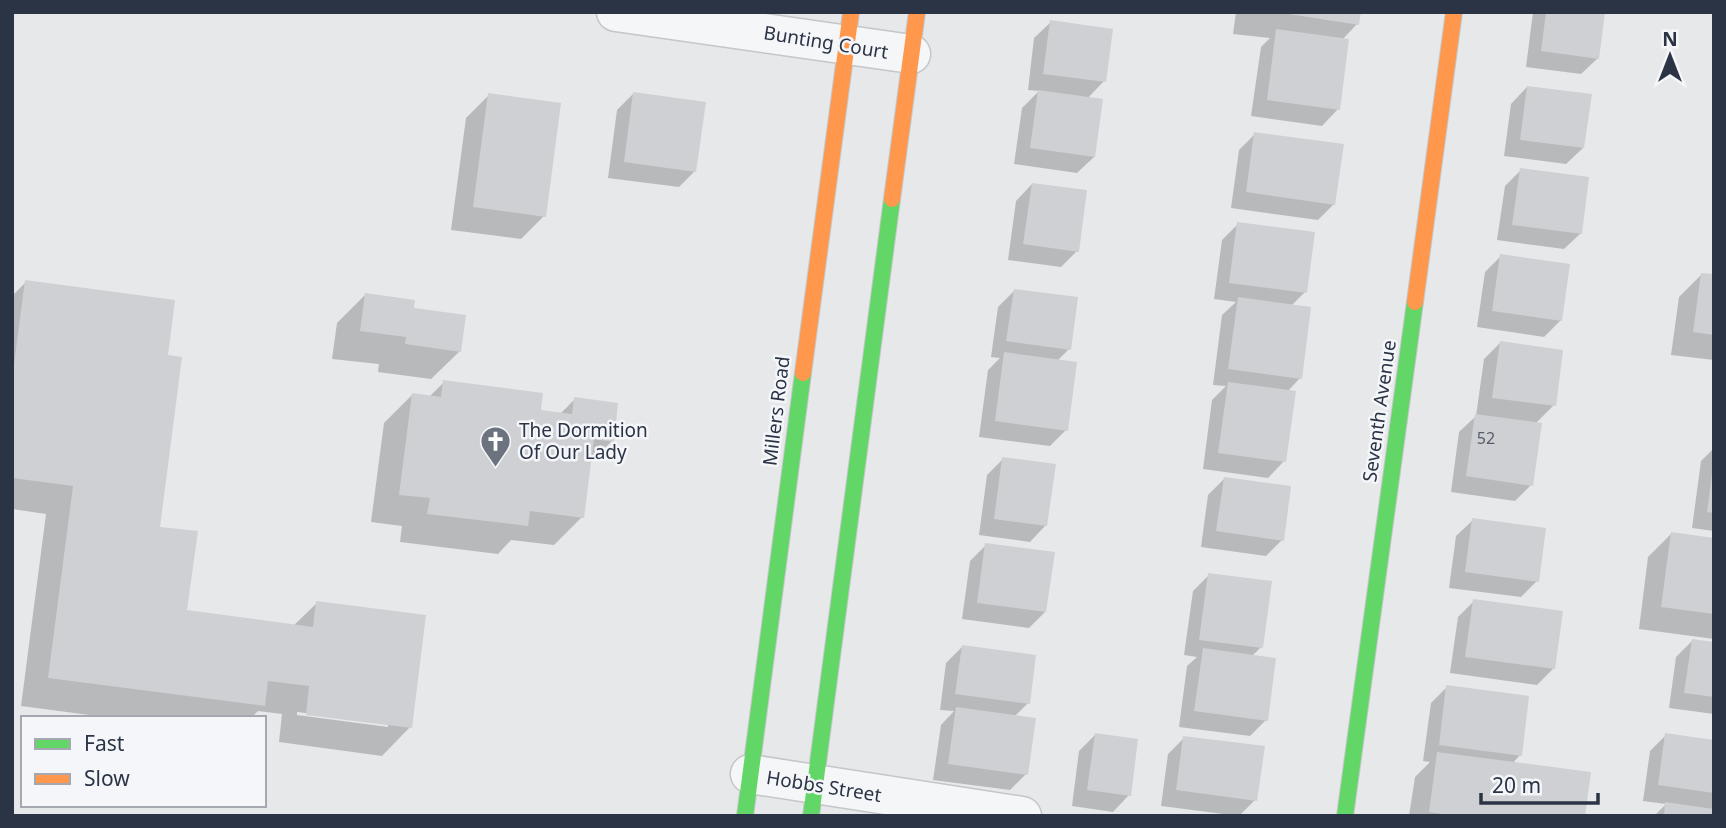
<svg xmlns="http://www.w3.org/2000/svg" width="1726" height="828" viewBox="0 0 1726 828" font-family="'Noto Sans',sans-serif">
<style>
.shadow{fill:#0003;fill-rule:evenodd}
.building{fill:#ced0d3}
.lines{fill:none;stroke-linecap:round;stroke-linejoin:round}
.street-casing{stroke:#c4c6c8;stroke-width:41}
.fast-casing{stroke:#c4c6c8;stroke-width:18}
.slow-casing{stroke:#c4c6c8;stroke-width:18}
.street{stroke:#f5f6f7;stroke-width:38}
.fast{stroke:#63d668;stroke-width:16}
.slow{stroke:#ff974d;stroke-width:16}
.labels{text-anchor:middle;stroke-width:5;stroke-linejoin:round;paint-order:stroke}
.number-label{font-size:16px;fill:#545c69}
.street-label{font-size:19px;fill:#2b3445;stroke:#f4f6f9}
.poi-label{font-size:19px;fill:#2b3445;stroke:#f4f6f9;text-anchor:start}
</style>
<rect width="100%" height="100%" fill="#e6e8ea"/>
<!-- shadow -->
<g class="shadow">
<path d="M1236,12H1359L1357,24L1342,40L1338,109L1322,126L1251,116L1261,47L1270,38L1233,34Z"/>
<path d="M1533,12H1604L1598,58L1581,74L1526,67Z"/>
<path d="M1051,22L1104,81L1087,99L1094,157L1077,173L1014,164L1022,108L1039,91L1028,90L1034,38Z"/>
<path d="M1527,87L1583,148L1566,164L1504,156L1511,104Z"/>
<path d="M633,94L695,171L679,187L608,178L617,110Z"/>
<path d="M489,95L544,216L521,239L451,230L466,118Z"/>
<path d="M1255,134L1334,204L1318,220L1231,208L1239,150Z"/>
<path d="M1521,170L1581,233L1564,249L1497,240L1505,186Z"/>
<path d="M1032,184L1077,251L1061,267L1008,260L1016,201Z"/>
<path d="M1238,224L1305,292L1291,306L1300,378L1287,392L1284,461L1268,478L1203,469L1212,400L1226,386L1213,385L1222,315L1236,302L1214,299L1222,240Z"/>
<path d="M1501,256L1561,320L1544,337L1477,327L1485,272Z"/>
<path d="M1702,274L1714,276V360L1671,355L1679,297Z"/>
<path d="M26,282L166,356L158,528L185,612L293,626L317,603L410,727L382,756L279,742L282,714L258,711L251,718H112L21,706L46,514L12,509V296ZM297,712L388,723V727L297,715Z"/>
<path d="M1014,291L1069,349L1057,361L1066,430L1050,446L979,437L988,370L1000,358L991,357L998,307Z"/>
<path d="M365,295L412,310L460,351L431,379L378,372L379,364L332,359L337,323Z"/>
<path d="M1500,343L1554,405L1535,424L1531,485L1515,501L1451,492L1459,432L1476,416L1484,359Z"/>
<path d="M444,382L539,411L560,414L575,399L612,441L589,464L582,517L554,545L511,540L498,554L400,542L402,526L371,522L384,423L412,395L429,397Z"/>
<path d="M1714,448V531L1692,528L1701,461Z"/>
<path d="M1003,459L1046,525L1030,542L979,535L987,475Z"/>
<path d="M1224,479L1282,540L1266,556L1201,547L1208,495Z"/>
<path d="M1473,520L1537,581L1521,597L1449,588L1456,536Z"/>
<path d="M1671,534L1714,540V639L1639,629L1648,557Z"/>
<path d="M986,545L1045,612L1029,628L962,619L970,561Z"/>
<path d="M1209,575L1261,647L1252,656L1266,720L1250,736L1179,727L1187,666L1197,657L1184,655L1193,591Z"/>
<path d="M1474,601L1553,669L1537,685L1450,673L1458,617Z"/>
<path d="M1692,641L1714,644V714L1669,708L1676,657Z"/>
<path d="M962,647L1028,703L1014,717L1026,774L1010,790L933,780L941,725L954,711L940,710L946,663Z"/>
<path d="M1447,687L1520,755L1512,764L1583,816H1409L1415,777L1430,762L1423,761L1431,703Z"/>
<path d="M1095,735L1129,795L1113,812L1072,806L1079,751Z"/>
<path d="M1666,735L1714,742V816H1654L1666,804L1643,801L1650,751Z"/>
<path d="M1184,738L1255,800L1239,816L1161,806L1168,754Z"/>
</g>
<!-- building -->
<g class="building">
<path d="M1276,12H1361L1359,25Z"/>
<path d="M1546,12H1605L1599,59L1541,51Z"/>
<path d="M1050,20L1113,29L1106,82L1043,74Z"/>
<path d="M1276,29L1349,39L1340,110L1267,100Z"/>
<path d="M1527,86L1592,94L1584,148L1520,140Z"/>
<path d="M1038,90L1103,99L1095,157L1030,148Z"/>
<path d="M633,92L706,102L696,172L624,162Z"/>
<path d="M488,93L561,103L546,217L473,207Z"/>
<path d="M1254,132L1344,144L1335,205L1246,192Z"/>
<path d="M1520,168L1589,177L1582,234L1512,225Z"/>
<path d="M1032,183L1087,190L1079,252L1023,244Z"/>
<path d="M1237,222L1315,232L1307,293L1229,283Z"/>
<path d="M1500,254L1570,264L1562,321L1492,311Z"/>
<path d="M1701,273L1714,274V335L1693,332Z"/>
<path d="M25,280L175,300L168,355L182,357L160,527L198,531L187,610L313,627L316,601L426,615L412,728L306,715L309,686L268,681L265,706L48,678L73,486L12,478V380Z"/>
<path d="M1014,289L1078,297L1071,350L1006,341Z"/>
<path d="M365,293L415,300L414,308L466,315L461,352L405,344L406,337L360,331Z"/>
<path d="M1238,297L1311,307L1302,379L1228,369Z"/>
<path d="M1500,341L1563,350L1556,406L1492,398Z"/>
<path d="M1004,352L1077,362L1068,431L995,421Z"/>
<path d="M443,380L543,393L541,410L572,414L574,397L618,403L614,442L594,439L584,518L530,511L528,526L427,514L430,498L399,495L412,393L441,397Z"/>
<path d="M1228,382L1296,391L1286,462L1218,453Z"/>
<path d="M1475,414L1542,423L1533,486L1466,476Z"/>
<path d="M1002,457L1056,464L1047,526L994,519Z"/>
<path d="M1712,474H1714V513L1707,512Z"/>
<path d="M1224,477L1291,486L1284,541L1216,531Z"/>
<path d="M1472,518L1546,528L1539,582L1465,572Z"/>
<path d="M1671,532L1714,538V614L1661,607Z"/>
<path d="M985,543L1055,552L1046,612L977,603Z"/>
<path d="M1208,573L1272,581L1263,648L1199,640Z"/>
<path d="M1473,599L1563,611L1555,669L1465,657Z"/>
<path d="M1692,639L1714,642V697L1684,693Z"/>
<path d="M962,645L1036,655L1030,704L955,694Z"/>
<path d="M1203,648L1276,658L1268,721L1194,711Z"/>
<path d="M1446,685L1529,696L1522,756L1439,745Z"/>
<path d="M956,707L1036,718L1028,775L948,764Z"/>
<path d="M1095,733L1138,739L1131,796L1087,790Z"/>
<path d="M1665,733L1714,740V793L1658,785Z"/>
<path d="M1183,736L1265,746L1257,801L1176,790Z"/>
<path d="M1437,752L1591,772L1585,816H1454L1429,812Z"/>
<path d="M1665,802L1714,809V816H1664Z"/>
</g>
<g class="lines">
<defs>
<g id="street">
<path d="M616,12L911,54"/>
<path d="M750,774L1022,816"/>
</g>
<g id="fast">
<path d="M745,816L803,373"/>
<path d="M811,816L892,199"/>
<path d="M1345,816L1415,302"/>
</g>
<g id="slow">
<path d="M892,199L917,12"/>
<path d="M1415,302L1454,12"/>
<path d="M803,373L851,12"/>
</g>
</defs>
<!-- street casing -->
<use href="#street" class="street-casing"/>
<!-- fast casing -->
<use href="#fast" class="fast-casing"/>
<!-- slow casing -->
<use href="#slow" class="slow-casing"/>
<!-- street -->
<use href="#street" class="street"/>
<!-- fast -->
<use href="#fast" class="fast"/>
<!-- slow -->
<use href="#slow" class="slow"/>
</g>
<!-- icons -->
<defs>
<symbol id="church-pin" viewBox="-11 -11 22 30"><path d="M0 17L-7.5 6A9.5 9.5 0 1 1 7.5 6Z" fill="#6c737f" stroke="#f4f6f9"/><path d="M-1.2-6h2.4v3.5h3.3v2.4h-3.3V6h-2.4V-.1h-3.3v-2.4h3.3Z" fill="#fff"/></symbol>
</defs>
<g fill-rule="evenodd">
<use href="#church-pin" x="478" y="424" width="35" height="47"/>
</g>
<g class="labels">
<!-- number labels -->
<g class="number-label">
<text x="1486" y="444">52</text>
</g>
<!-- street labels -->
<g class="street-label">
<text transform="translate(826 42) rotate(9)" y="7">Bunting Court</text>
<text transform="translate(776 411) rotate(-83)" y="7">Millers Road</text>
<text transform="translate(1379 411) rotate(-82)" y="7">Seventh Avenue</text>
<text transform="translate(824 786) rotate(9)" y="7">Hobbs Street</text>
</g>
<!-- poi labels -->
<g class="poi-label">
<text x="519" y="437">The Dormition<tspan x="519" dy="22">Of Our Lady</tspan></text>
</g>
</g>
<!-- border -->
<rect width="1726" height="828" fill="none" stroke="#2b3445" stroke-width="28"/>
<!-- legend -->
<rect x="21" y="716" width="245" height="91" fill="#f4f6f9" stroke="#a4a8b1" stroke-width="2"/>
<rect x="35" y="739" width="35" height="10" fill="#63d668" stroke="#a4a8b1" stroke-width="2"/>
<text x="84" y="751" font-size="21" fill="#2b3445">Fast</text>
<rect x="35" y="774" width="35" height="10" fill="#ff974d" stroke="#a4a8b1" stroke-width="2"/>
<text x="84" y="786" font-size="21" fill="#2b3445">Slow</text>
<!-- north arrow -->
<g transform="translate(1670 56)" stroke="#f4f6f9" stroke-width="5" paint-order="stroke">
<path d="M0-5L12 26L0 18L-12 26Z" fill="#2b3445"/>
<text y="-10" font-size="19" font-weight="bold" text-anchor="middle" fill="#2b3445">N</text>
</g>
<!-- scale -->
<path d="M1481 793v10h117v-10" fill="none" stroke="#2b3445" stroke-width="3.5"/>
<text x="1492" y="793" font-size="21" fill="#2b3445" stroke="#f4f6f9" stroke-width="5" paint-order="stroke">20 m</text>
</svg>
